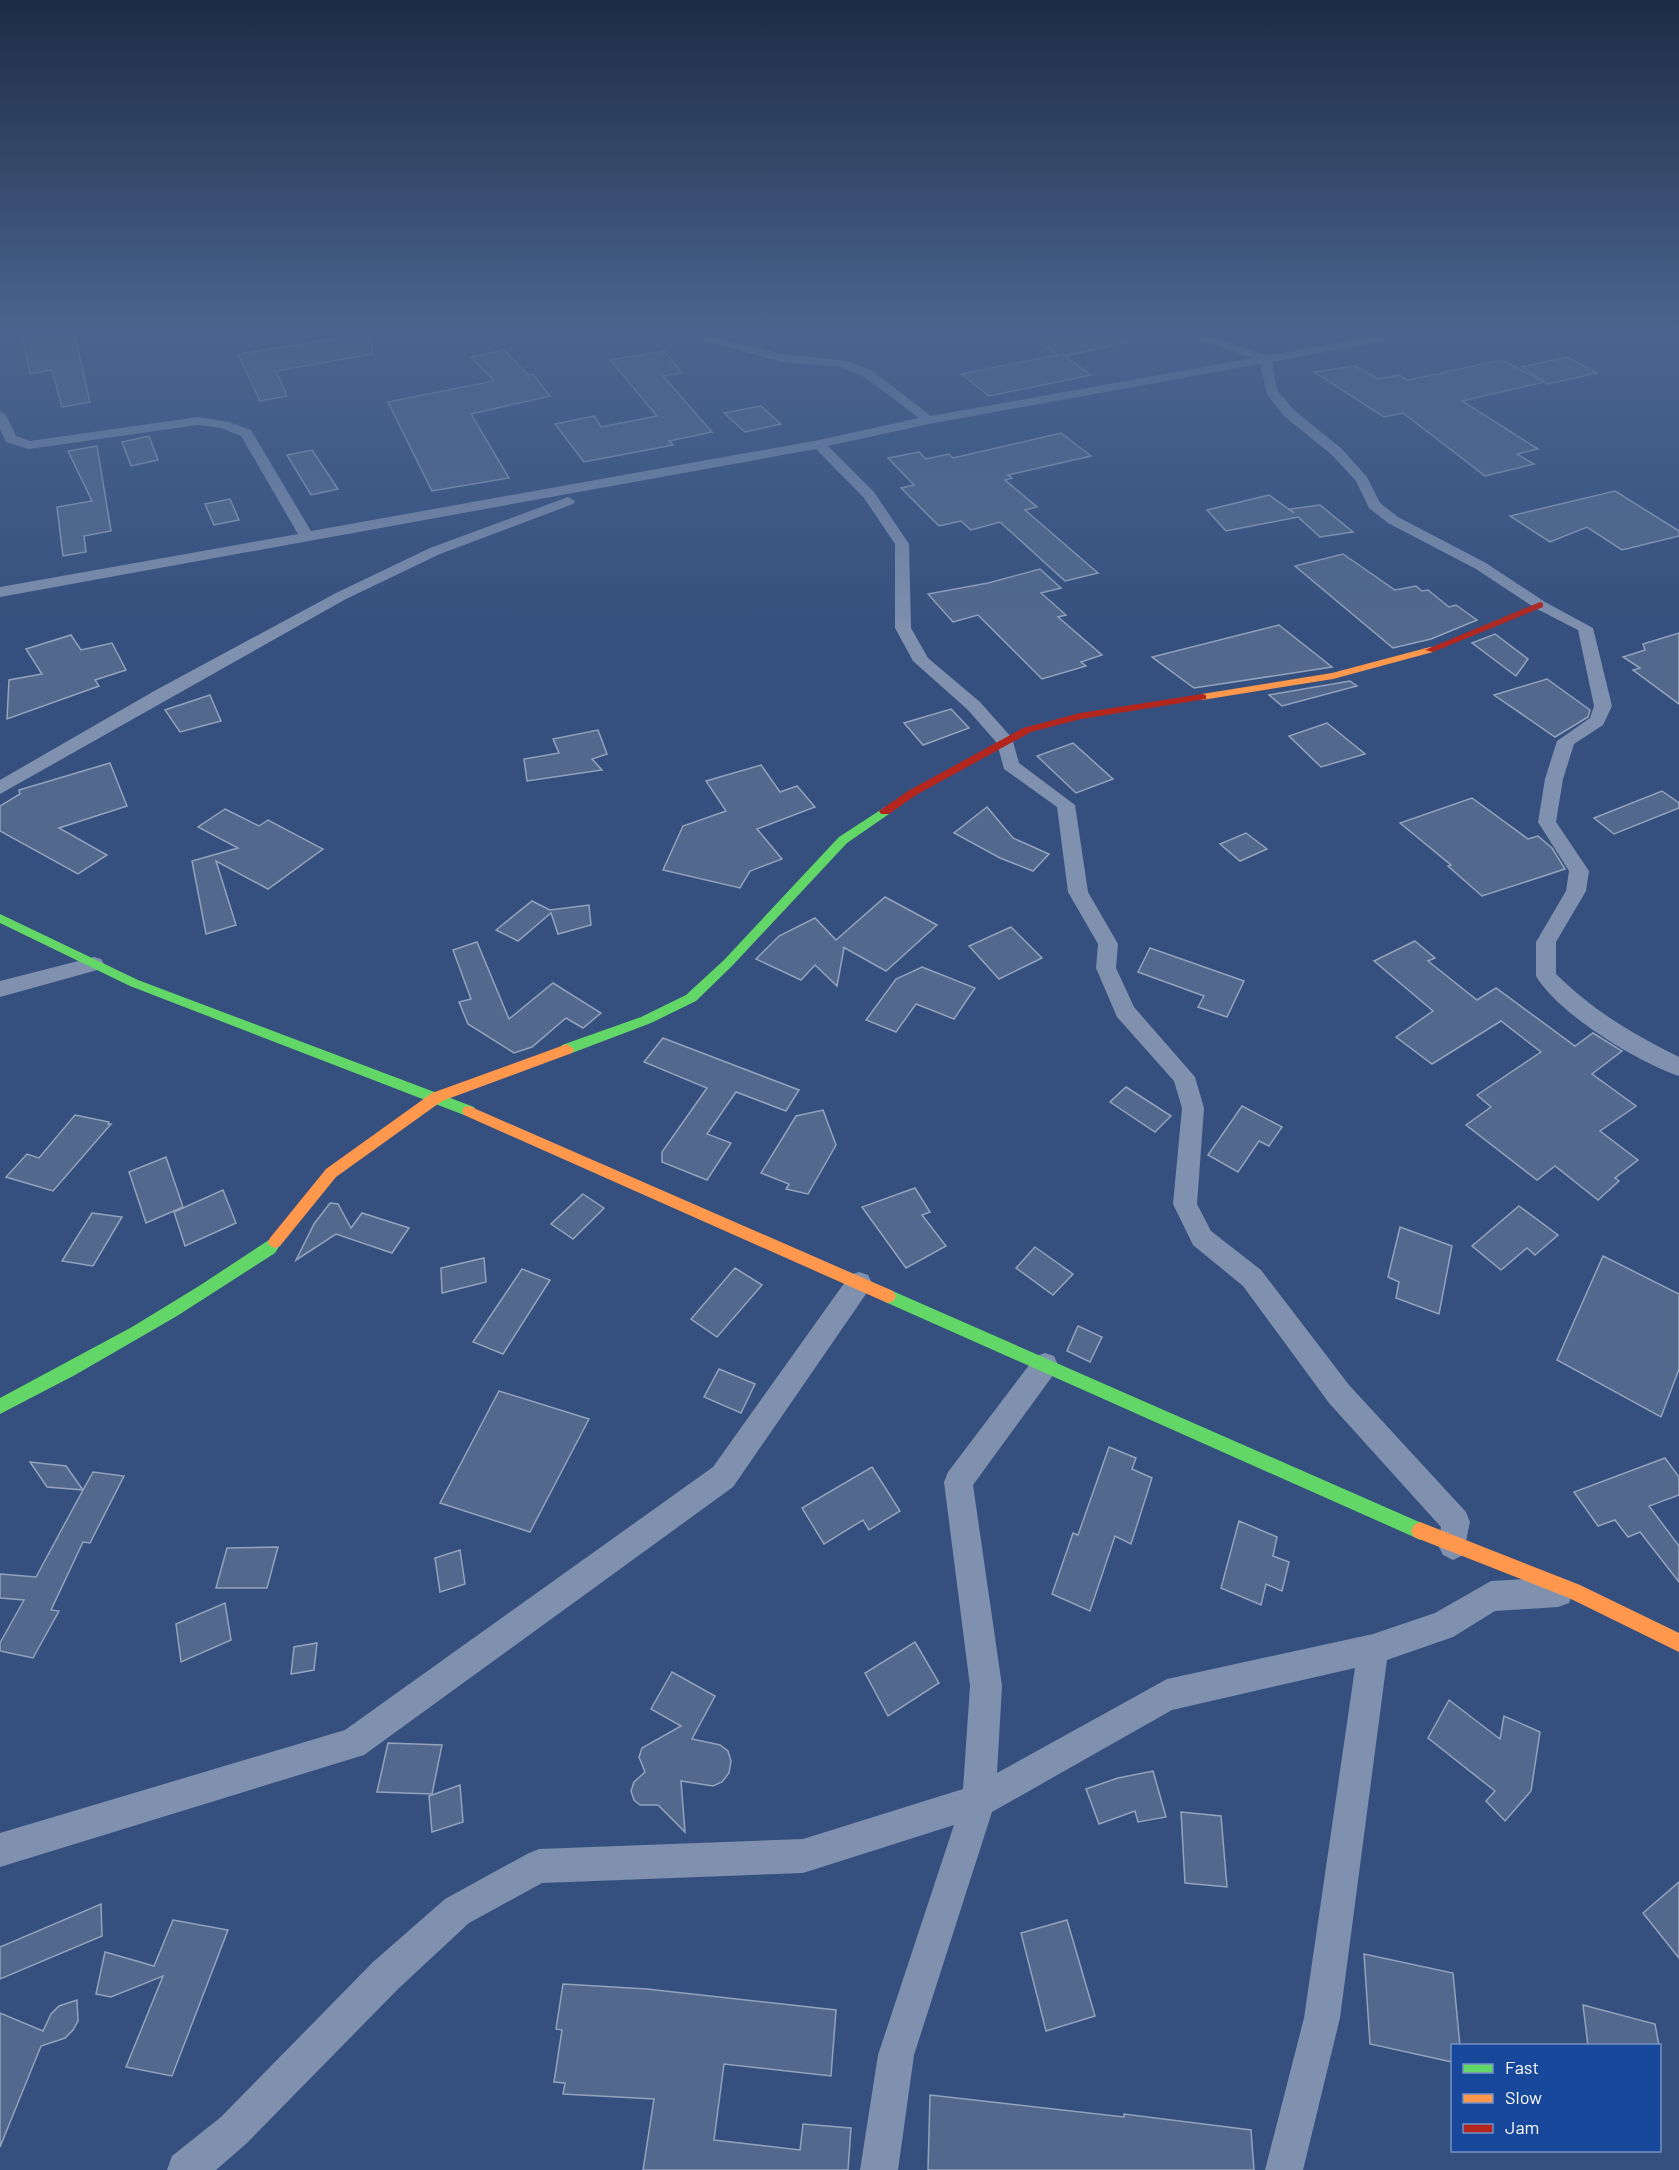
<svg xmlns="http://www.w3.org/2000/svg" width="1679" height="2170" viewBox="0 0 1679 2170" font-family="Barlow,sans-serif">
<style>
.building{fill:#52688c;stroke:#94a3bc;stroke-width:1.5}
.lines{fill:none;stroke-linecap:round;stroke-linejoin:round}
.street{fill:#8091af;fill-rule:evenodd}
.fast{fill:#63d668;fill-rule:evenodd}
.slow{fill:#ff974d;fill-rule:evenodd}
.jam{fill:#b3261e;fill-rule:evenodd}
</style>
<rect width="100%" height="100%" fill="#35507e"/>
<!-- building -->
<g class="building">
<path d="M22,332H74L90,402L62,407L52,370L30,374Z"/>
<path d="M1024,332H1127L1128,342L1065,356L1091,375L989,396L961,374L1058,355Z"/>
<path d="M369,333L373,354L276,371L287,396L260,401L238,354Z"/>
<path d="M504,350L528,375L533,374L550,396L471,414L509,478L432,491L388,402L494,381L471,357Z"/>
<path d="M664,351L682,373L663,376L712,432L669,441L673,445L584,462L555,424L594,416L601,427L657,416L610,360Z"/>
<path d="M1567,357L1597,373L1548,384L1522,367Z"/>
<path d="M1502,360L1544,382L1462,401L1538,449L1517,454L1534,464L1485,476L1403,413L1384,417L1314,372L1355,366L1378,379L1399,375L1408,380Z"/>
<path d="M761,406L781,424L745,432L724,413Z"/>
<path d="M1061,433L1091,456L1008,475L1012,478L1005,480L1037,507L1025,510L1098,573L1065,581L1000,522L971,530L961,521L939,526L901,488L914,485L888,458L919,452L926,459L949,454L953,458Z"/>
<path d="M149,436L158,460L131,466L122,442Z"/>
<path d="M97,446L111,531L84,536L86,552L63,556L57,507L92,501L68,451Z"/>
<path d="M312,450L338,489L311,495L287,455Z"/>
<path d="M1615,491L1679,531V536L1622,550L1587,527L1550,542L1510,516Z"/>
<path d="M1269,495L1294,513L1290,509L1320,505L1353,532L1320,537L1298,517L1226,531L1207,510Z"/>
<path d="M230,499L239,520L214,525L205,504Z"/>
<path d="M1343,554L1395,590L1416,586L1422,591L1428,590L1449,607L1456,605L1477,620L1431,639L1393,648L1295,566Z"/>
<path d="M1040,569L1061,588L1041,593L1066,615L1058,617L1102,655L1081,662L1086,666L1042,679L978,615L953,622L928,594L988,583Z"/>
<path d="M1279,625L1332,667L1194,688L1152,657Z"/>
<path d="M1679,633V704L1633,670L1640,668L1623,657L1645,650L1643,644Z"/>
<path d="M1495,634L1528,659L1516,676L1472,643Z"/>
<path d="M71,635L81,650L112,643L126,670L95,680L99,686L7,719L9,680L42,674L26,649Z"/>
<path d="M1547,679L1590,710L1588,717L1555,737L1494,695Z"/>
<path d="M1350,681L1357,686L1282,706L1269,695Z"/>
<path d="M210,695L221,721L180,732L165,710Z"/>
<path d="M951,709L969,728L923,745L904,723Z"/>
<path d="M1327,723L1365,754L1321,767L1289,736Z"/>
<path d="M598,730L607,754L592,759L602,770L527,781L524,759L559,753L553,739Z"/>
<path d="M1073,743L1113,779L1076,793L1037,756Z"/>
<path d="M110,763L127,806L59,828L107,855L78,874L0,831V806L20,794L19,790Z"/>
<path d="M761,765L780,792L797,786L815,807L757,829L782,859L750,871L740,888L663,870L683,826L726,811L706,781Z"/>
<path d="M1662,791L1679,803V808L1614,834L1594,818Z"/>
<path d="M1472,798L1528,839L1538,836L1552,848L1565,869L1482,896L1448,866L1451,865L1400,823Z"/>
<path d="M987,807L1013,838L1049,854L1033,871L1000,858L954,833Z"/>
<path d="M225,809L259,826L268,820L323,849L268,889L216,861L236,925L206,934L192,861L238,848L198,827Z"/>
<path d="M1246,833L1267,849L1240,861L1220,844Z"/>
<path d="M885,897L937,925L886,971L843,947L844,948L837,986L815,965L801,980L756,959L779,936L815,918L836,940Z"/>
<path d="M532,901L550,910L589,905L591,925L558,934L551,913L518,941L496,930Z"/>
<path d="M1011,927L1042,958L999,979L969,946Z"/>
<path d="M1415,941L1435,958L1428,961L1477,1000L1496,988L1575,1046L1593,1033L1622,1051L1592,1074L1636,1106L1600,1131L1638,1160L1615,1178L1619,1181L1598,1200L1555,1166L1537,1180L1466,1125L1491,1107L1477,1095L1541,1052L1501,1021L1432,1064L1396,1037L1433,1011L1374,961Z"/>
<path d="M477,942L509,1019L553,983L601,1013L583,1028L566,1018L532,1047L514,1053L468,1024L459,1002L471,999L453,950Z"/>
<path d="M1150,948L1244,981L1227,1017L1198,1007L1204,996L1138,972Z"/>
<path d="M922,967L975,988L954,1019L916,1004L896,1032L866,1020L896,979Z"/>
<path d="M663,1038L799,1090L786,1111L736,1092L707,1134L731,1143L707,1180L662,1162V1152L707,1088L644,1062Z"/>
<path d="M1126,1087L1171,1116L1155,1132L1110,1102Z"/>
<path d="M1242,1106L1282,1127L1269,1146L1259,1141L1238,1172L1208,1155Z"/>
<path d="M823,1110L836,1145L808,1194L786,1189L789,1184L761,1173L796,1116Z"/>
<path d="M75,1115L109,1122L108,1124H111L53,1191L6,1177L27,1154L39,1158Z"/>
<path d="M166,1157L183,1207L146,1223L129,1172Z"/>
<path d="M915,1188L930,1212L922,1215L946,1246L906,1268L862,1207Z"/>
<path d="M223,1190L236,1223L185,1246L174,1212Z"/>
<path d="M583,1194L604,1208L573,1239L551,1224Z"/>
<path d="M330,1203L338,1204L351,1228L362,1213L409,1228L392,1253L336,1234L296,1260L314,1224Z"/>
<path d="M1519,1206L1558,1235L1535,1255L1527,1248L1501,1270L1472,1246Z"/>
<path d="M92,1213L122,1217L93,1266L62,1261Z"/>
<path d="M1400,1227L1452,1246L1439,1314L1396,1298L1399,1282L1388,1277Z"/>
<path d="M1035,1247L1073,1274L1053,1295L1016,1268Z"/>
<path d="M1603,1256L1679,1294V1369L1661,1417L1557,1360Z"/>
<path d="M484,1258L486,1282L442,1293L441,1268Z"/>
<path d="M735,1268L762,1285L717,1337L691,1319Z"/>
<path d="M522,1269L550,1280L503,1354L473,1342Z"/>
<path d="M1078,1326L1102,1337L1090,1362L1067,1351Z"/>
<path d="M719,1369L755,1384L741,1413L704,1397Z"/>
<path d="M499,1391L589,1419L530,1532L440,1503Z"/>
<path d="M1109,1447L1136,1458L1132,1469L1152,1478L1131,1544L1115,1536L1090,1611L1052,1594L1073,1533L1078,1535Z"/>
<path d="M1665,1458L1679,1477V1495L1649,1506L1679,1546V1582L1640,1532L1628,1537L1615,1520L1598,1526L1574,1492Z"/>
<path d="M30,1462L66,1466L83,1490L93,1472L124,1476L90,1543L83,1542L51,1610L59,1611L33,1658L0,1651V1643L24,1600L0,1598V1574L36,1577L83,1490L47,1487Z"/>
<path d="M872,1467L900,1511L869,1530L863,1520L824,1544L802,1508Z"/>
<path d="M1239,1521L1277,1537L1273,1556L1289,1562L1282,1591L1266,1584L1261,1605L1221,1588Z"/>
<path d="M278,1547L267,1588H216L227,1548Z"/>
<path d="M460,1550L465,1584L440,1592L435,1558Z"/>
<path d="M225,1603L231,1640L181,1662L176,1624Z"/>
<path d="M915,1642L939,1683L888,1716L865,1673Z"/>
<path d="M317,1643L314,1670L291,1674L294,1647Z"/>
<path d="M672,1672L715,1696L692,1739L720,1745L728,1751L731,1761L729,1773L722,1782L713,1786L681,1781L685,1832L658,1805H640L634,1800L631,1791L634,1782L645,1772L639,1757L642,1748L681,1726L651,1709Z"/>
<path d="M1449,1700L1500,1739L1504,1716L1540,1732L1531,1791L1505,1821L1486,1801L1495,1791L1428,1738Z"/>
<path d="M388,1743L442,1745L432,1794L377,1792Z"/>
<path d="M1153,1771L1166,1817L1138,1822L1135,1811L1099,1824L1086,1789L1118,1778Z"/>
<path d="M460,1785L463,1822L432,1832L429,1796Z"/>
<path d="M1181,1812L1221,1816L1227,1887L1185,1883Z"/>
<path d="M1679,1882V1958L1643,1913Z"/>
<path d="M101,1904L102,1936L0,1979V1947Z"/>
<path d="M173,1920L228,1930L172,2076L126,2067L163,1976L111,1997L96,1994L105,1952L154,1966Z"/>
<path d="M1067,1920L1095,2016L1046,2031L1021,1933Z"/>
<path d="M1364,1954L1453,1973L1460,2046H1452V2062L1370,2044Z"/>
<path d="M563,1984L647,1989L836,2010L831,2076L724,2064L714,2140L800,2150L803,2124L851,2128L848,2170H643L654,2099L563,2094L565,2083L554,2082L562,2030L556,2029Z"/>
<path d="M77,2000L78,2021L73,2030L65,2038L41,2046L0,2147V2013L43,2031L51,2014L59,2006Z"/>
<path d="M1583,2005L1655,2024L1659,2046H1588Z"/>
<path d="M930,2095L1124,2117V2114L1251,2130L1254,2170H928Z"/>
</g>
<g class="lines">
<!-- street -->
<g class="street">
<path d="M673,332H693L782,354L848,361L874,372L931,416L1253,358L1176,332H1194L1268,355L1397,332H1422L1416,335L1272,362L1277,390L1294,410L1342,449L1367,477L1380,503L1398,517L1486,563L1545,602L1593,628L1612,706L1603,725L1574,744L1563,779L1556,822L1589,871L1586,891L1556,942V974C1595,1012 1631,1033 1679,1057V1076C1639,1063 1557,1013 1536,976V942L1566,891L1569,871L1538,822L1545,779L1557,741L1590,718L1594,706L1578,630L1535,608L1476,569L1388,523L1369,508L1356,481L1332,455L1284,416L1267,394L1260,364L929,424L828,446L874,492L909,544L911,628L928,658L980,702L1012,738L1019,763L1075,805L1088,892L1118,944L1116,968L1134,1007L1195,1077L1204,1108L1197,1204L1211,1231L1261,1270L1349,1385L1466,1512L1470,1522L1463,1555L1453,1560L1443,1555L1438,1545L1441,1527L1329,1403L1243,1286L1193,1245L1173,1204L1182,1108L1174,1081L1117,1017L1096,968L1098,944L1068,892L1057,807L1004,769L997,743L968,710L913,661L895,628V544L864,498L816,449L0,597V587L298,534L241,436L221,428L198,425L29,449L6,442L0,429V411L6,415L16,436L30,441L198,417L229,422L251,430L311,531L819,440L919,418L866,378L842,367L782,362Z"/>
<path d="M568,497L575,501L573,504L440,554L346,599L0,794V780L156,690L336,593L430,548Z"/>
<path d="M94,957L101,959L104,964L101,969L0,997V981Z"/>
<path d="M859,1272L868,1275L872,1283L868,1291L733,1487L364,1755L0,1867V1833L345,1730L713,1467L850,1275Z"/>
<path d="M1045,1353L1054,1356L1058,1365L1054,1374L973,1485L1002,1686L997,1773L1167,1679L1373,1634L1435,1613L1491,1581L1558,1577L1569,1581L1573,1592L1569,1603L1558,1607L1495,1611L1453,1637L1387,1660L1340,2018L1303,2170H1265L1304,2018L1355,1668L1172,1710L992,1812L914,2055L898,2170H860L878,2055L954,1825L803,1873L542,1883L469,1923L399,1988L247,2143L216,2170H167L172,2156L221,2117L373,1962L445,1899L527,1854L539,1849L803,1839L963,1789L970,1686L944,1482L948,1472L1036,1356Z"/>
</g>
<!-- fast -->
<g class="fast">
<path d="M885,807L889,808V814L847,843L732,966L696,1001L651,1023L572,1053H562L560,1049L562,1045L641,1017L686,995L724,960L839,837Z"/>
<path d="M0,914L138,980L474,1107L476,1111L474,1115H464L130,986L0,923Z"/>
<path d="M275,1236L280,1238L282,1242L275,1253L177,1316L75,1375L0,1414V1398L132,1327L199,1286Z"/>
<path d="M888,1289L1426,1525L1429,1531L1426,1537L1420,1540L1414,1537L883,1301L880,1296L883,1291Z"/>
</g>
<!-- slow -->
<g class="slow">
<path d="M1430,647L1433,648V652L1333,679L1202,700L1197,697L1202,694L1332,673Z"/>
<path d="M567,1044L574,1049L572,1053L442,1101L336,1177L280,1246L275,1248L270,1246L268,1242L270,1238L326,1169L432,1093Z"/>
<path d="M469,1106L893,1291L896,1296L893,1301L888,1303L883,1301L464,1115L462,1111L464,1107Z"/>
<path d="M1420,1522L1580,1585L1679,1633V1652L1569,1598L1414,1537L1411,1531L1414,1525Z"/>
</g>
<!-- jam -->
<g class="jam">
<path d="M1540,602L1543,603V607L1433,652L1425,650Z"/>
<path d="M1202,694L1206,695V699L1081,719L1031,732L916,795L889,814H881L879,811L908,791L1023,728L1080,713Z"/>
</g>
</g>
<!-- sky -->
<linearGradient id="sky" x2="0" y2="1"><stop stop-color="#1d2c45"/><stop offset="0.52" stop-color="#4b648f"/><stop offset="1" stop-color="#4b648f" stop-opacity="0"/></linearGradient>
<rect width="1679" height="636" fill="url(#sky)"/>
<!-- legend -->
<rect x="1451" y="2044" width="210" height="108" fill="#17489c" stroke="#7491c4" stroke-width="1.5"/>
<rect x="1463" y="2064" width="30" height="9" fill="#63d668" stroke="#7491c4" stroke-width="1.5"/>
<text x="1505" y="2074" font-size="18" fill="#ffffff">Fast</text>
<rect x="1463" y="2094" width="30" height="9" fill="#ff974d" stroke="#7491c4" stroke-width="1.5"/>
<text x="1505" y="2104" font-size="18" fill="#ffffff">Slow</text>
<rect x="1463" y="2124" width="30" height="9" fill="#b3261e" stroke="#7491c4" stroke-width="1.5"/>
<text x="1505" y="2134" font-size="18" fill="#ffffff">Jam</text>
</svg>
